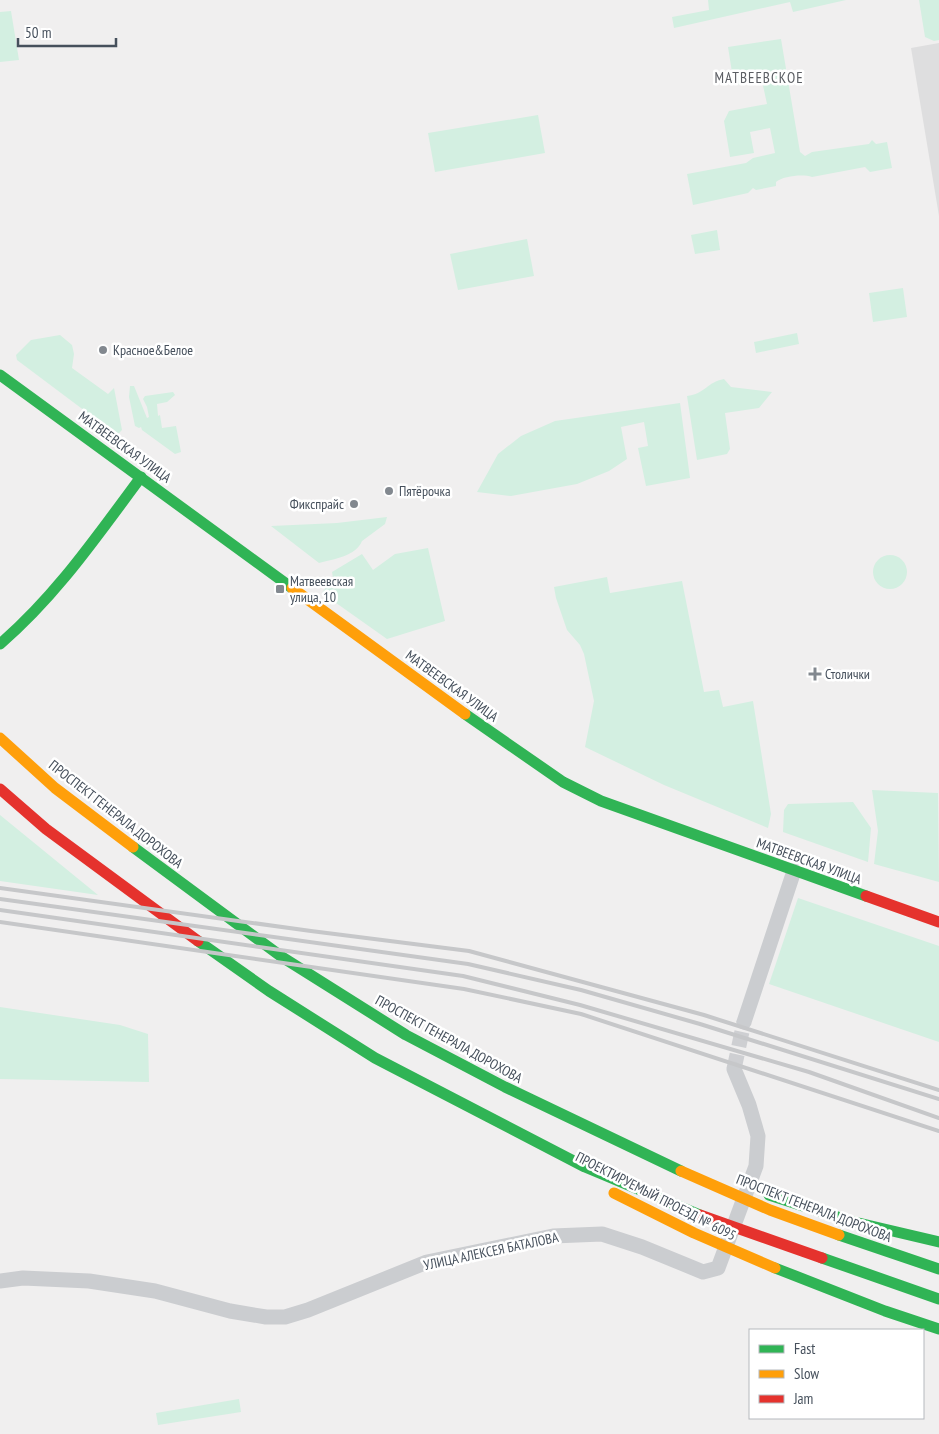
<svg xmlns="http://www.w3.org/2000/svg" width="939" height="1434" viewBox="0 0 939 1434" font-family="'PT Sans Narrow',sans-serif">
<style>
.education{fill:#dededf}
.green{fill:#d3efe1}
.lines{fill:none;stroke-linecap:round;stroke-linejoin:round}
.street-tunnel{stroke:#cecfd2;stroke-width:15;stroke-dasharray:15 8;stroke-linecap:butt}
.street{stroke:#cbcdd0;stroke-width:15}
.fast{stroke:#30b455;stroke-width:11}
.slow{stroke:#ff9f0a;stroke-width:11}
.jam{stroke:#e5322d;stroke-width:11}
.rail{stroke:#c6c7c9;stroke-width:4}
.poi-dot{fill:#82888f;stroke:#fff;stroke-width:2}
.labels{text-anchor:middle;stroke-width:5;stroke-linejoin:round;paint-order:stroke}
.poi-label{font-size:14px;fill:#46505c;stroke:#fff;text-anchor:start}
.street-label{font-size:14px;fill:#46505c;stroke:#fff}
.neighbourhood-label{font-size:15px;letter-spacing:1px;fill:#5b5e63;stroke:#fff}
</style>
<rect width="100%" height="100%" fill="#f0efef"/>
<!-- education -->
<path class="education" d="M939,43V216L911,48Z"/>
<!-- green -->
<g class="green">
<path d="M708,0H846L793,12L790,2L674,28L672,17L709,10Z"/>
<path d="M919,0H939V40L934,41L925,37Z"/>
<path d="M11,11L19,60L0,62V12Z"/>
<path d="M781,39L800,152L805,156L812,152L869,144L872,140L876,144L887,142L892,168L870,172L865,167L812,177C803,174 783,176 776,182V186L756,190L753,188L748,193L693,205L687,174L746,163L753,158L775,153L770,128L750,132L754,153L730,157L724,121L729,111L767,104L762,81L734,85L728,47Z"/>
<path d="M538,115L545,153L435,172L428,133Z"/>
<path d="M717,230L720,250L695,254L691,235Z"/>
<path d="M527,239L534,276L458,290L450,254Z"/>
<path d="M903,288L907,317L873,322L869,293Z"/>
<path d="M797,333L799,344L756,353L754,342Z"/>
<path d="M60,335L72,345L74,354L72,368L108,394L114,388L122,430L117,435L17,360L16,355L31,340Z"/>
<path d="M724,379L731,387L772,392L759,408L725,413L730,449L727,454L697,460L687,396C705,394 707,382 724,379Z"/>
<path d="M130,386H134L147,418L149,417L147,407L143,399L145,396L173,392L175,395L167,402L157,404L158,416L160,415L162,428L176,426L181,452L175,454L142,430L141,427L139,428L135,426L129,397Z"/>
<path d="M680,403L690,478L646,486L638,448L648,446L644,422L621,427L627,459L609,471L577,484L511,496L477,492L498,454L521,436L555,421Z"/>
<path d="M387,517L385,524L362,541C356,556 334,559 319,563L271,526L337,523Z"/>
<path d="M428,548L445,621L387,639L322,593L333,578L332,572L362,554L373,570L395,554Z"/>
<circle cx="890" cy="572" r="17"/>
<path d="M607,577L610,593L682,581L704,692L719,690L723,707L753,701L771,814L768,828L664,785L585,747L594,701L584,654L580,645L567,630L556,598L554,587Z"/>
<path d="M872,790L938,793L939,882L874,864L878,831Z"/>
<path d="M853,802L871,828L868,862L783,832L784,810L788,804Z"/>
<path d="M0,815L98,895L0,881Z"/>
<path d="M798,898L939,946V1042L769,984Z"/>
<path d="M0,1007L120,1025L148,1034L149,1082L0,1079Z"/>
<path d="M239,1399L241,1412L158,1425L156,1413Z"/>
</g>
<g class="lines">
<!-- street-tunnel -->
<path class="street-tunnel" d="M734,1069L744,1022"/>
<!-- street -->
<g class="street">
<path d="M744,1022L794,871"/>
<path d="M0,1281L23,1278L89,1281L155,1291L230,1311L266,1317H285L308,1310L427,1262L553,1236L602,1234L642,1247L703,1272L718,1268L756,1166L758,1136L749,1105L734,1069"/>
</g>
<!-- fast -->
<g class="fast">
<path d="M0,375L292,588"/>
<path d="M0,644C56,596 97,536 141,477"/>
<path d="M465,714L563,782L601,801L866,896"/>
<path d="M133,847L282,957L406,1035L505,1087L681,1171"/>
<path d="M198,941L269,991L375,1058L585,1167L700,1215"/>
<path d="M769,1195L850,1221L939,1242"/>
<path d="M839,1235L939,1269"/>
<path d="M822,1258L939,1299"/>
<path d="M775,1268L885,1311L939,1329"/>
</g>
<!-- slow -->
<g class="slow">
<path d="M292,588L465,714"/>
<path d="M0,738L55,788L133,847"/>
<path d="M681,1171L770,1210L839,1235"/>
<path d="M614,1193L694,1233L775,1268"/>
</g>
<!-- jam -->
<g class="jam">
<path d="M0,789L46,829L198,941"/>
<path d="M866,896L939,922"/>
<path d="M700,1215L822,1258"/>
</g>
<!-- rail -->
<g class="rail">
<path d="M0,888L311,931L469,951L704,1015L939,1090"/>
<path d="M0,899L468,964L581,990L700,1024L939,1099"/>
<path d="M0,910L463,976L580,1005L809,1072L939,1118"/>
<path d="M0,922L464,989L581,1014L939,1131"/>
</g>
</g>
<!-- markers -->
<g class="poi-dot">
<circle cx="103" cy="350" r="5"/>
<circle cx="389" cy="491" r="5"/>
<circle cx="354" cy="504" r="5"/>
<rect x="275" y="584" width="10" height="10" rx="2.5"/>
<path d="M812.5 666.5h5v5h5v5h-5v5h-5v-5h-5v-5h5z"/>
</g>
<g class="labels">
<!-- poi labels -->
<g class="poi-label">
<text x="113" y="355">Красное&amp;Белое</text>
<text x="399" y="496">Пятёрочка</text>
<text x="344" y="509" text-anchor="end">Фикспрайс</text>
<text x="290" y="586">Матвеевская<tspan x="290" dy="16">улица, 10</tspan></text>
<text x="825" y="679">Столички</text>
</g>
<!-- street labels -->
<g class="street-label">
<text transform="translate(125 447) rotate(36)" y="5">МАТВЕЕВСКАЯ УЛИЦА</text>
<text transform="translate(452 686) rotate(36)" y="5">МАТВЕЕВСКАЯ УЛИЦА</text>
<text transform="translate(116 814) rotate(38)" y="5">ПРОСПЕКТ ГЕНЕРАЛА ДОРОХОВА</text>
<text transform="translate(809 861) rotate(20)" y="5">МАТВЕЕВСКАЯ УЛИЦА</text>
<text transform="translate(449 1039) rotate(29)" y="5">ПРОСПЕКТ ГЕНЕРАЛА ДОРОХОВА</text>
<text transform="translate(656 1196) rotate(27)" y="5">ПРОЕКТИРУЕМЫЙ ПРОЕЗД № 6095</text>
<text transform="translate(814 1208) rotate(21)" y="5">ПРОСПЕКТ ГЕНЕРАЛА ДОРОХОВА</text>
<text transform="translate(491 1251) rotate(-12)" y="5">УЛИЦА АЛЕКСЕЯ БАТАЛОВА</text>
</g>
<!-- neighbourhood labels -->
<g class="neighbourhood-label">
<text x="759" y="83">МАТВЕЕВСКОЕ</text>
</g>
</g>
<!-- legend -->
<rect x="749" y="1329" width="175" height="90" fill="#ffffff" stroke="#b5b9be"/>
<rect x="759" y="1345" width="25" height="8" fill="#30b455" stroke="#b5b9be"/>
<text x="794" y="1354" font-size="15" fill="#46505c">Fast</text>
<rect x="759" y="1370" width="25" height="8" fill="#ff9f0a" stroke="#b5b9be"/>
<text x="794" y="1379" font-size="15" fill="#46505c">Slow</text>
<rect x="759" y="1395" width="25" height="8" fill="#e5322d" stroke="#b5b9be"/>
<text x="794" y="1404" font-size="15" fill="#46505c">Jam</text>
<!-- scale -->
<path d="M18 38v8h98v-8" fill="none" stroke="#46505c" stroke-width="2.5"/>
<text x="25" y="38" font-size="15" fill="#46505c" stroke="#ffffff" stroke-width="4" paint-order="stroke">50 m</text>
</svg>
